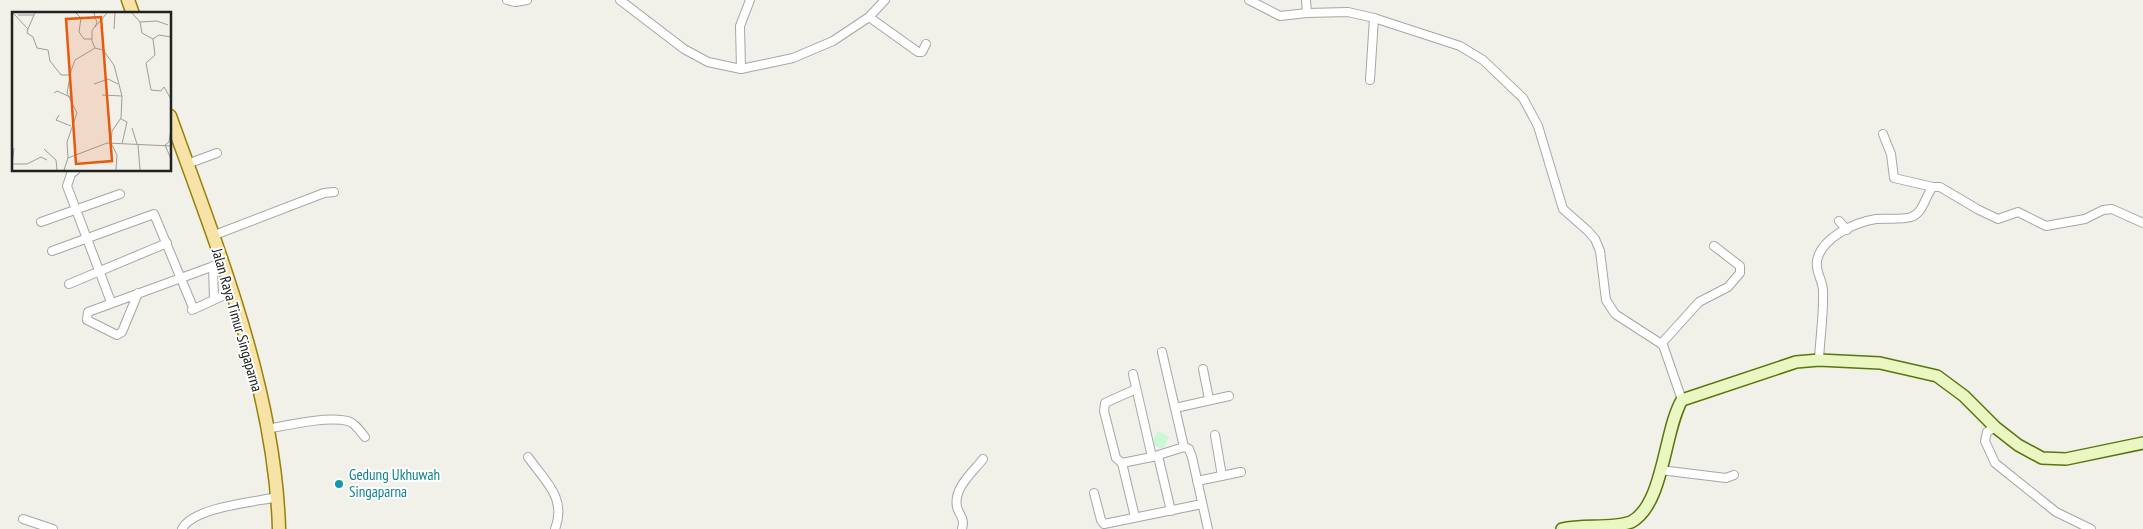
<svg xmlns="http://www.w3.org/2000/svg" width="2143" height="529" viewBox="0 0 2143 529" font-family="'PT Sans Narrow',sans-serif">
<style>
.park{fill:#caf7d6}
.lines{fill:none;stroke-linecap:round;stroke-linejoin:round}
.minor-casing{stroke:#a6a6a6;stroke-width:10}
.secondary-casing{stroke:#57760c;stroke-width:14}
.primary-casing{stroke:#968109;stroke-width:15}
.minor{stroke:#fff;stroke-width:8}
.secondary{stroke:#eaf7c2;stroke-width:11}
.primary{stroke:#f7e3a8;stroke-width:12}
.culture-dot{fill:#0f9aa8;stroke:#fff;stroke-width:2}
.labels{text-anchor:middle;stroke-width:4;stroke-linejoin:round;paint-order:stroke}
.street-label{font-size:15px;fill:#222;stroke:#fff}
.culture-label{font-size:15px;fill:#0d838f;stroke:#fff;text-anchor:start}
.inset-road{fill:none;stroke:#9e9e99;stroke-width:1}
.view{fill:#e8590c;fill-opacity:0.15;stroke:#e8590c;stroke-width:2.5}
.inset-edge{fill:none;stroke:#222;stroke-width:2.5}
</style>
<rect width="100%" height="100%" fill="#f1f0e9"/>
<!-- park -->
<path class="park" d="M1158,431L1169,437L1163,449L1151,444Z"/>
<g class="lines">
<defs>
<g id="minor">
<path d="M507,0L515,2L527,0"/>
<path d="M620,0L684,49L708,62L741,69L793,58L833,41L869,17L885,0"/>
<path d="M1249,0L1280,16L1307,13L1348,12L1374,18L1460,46L1483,60L1523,98L1538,126L1563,209L1588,231L1595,239L1600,251L1606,300L1615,314L1663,345L1682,400"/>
<path d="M1306,0L1307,13"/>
<path d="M869,17L918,52H922L926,44"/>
<path d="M741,69L740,26L750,0"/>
<path d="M1370,80L1374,18"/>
<path d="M1883,134L1891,154L1894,178L1933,187"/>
<path d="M187,164L217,153"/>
<path d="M76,170L71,174L67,186L111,302"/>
<path d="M1839,221L1847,230"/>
<path d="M41,222L120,194"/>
<path d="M212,236L324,193L334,192"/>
<path d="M52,251L154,214L192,305"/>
<path d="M213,266L214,298"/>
<path d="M69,284L167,243"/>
<path d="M138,293L122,332L117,335L87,320L88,312L222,263"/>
<path d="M192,310L231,292"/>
<path d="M1661,344L1699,302L1728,287L1740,273V266L1714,246"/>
<path d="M1162,352L1184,447L1189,449L1192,457L1208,529"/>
<path d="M1819,360C1820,337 1824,313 1823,291C1823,280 1815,272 1817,261C1821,238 1855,222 1876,219C1887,218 1901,220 1911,217C1924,213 1925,195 1933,187H1940L1979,210L1998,219L2018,212L2046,226L2085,219L2103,210L2112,209L2143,223"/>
<path d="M1203,369L1209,399"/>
<path d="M1133,374L1152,457L1184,447"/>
<path d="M1136,389L1105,403L1104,411L1116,458L1122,463L1152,457"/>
<path d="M1175,408L1229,396"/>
<path d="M1995,427L1987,432L1985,441L1995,463L2056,512L2091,529"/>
<path d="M267,429C288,425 327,416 348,421C355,423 360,431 365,437"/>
<path d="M1215,435L1222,476"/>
<path d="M1158,456L1171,511"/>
<path d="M528,457C545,481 567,498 555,529"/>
<path d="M1122,463L1135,517"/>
<path d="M1660,470L1726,478L1734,475"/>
<path d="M1197,481L1241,472"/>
<path d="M1094,493L1101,520L1104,524L1202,504"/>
<path d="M23,519L53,529"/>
<path d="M182,529C193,507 255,502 278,497"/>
<path d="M962,529C965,518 960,517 957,507C953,488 973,472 983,459"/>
</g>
<path id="secondary" d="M1562,529C1584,524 1611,529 1631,522C1664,505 1664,430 1682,400L1796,362L1819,360L1880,363L1937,376L1964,396L1995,427L2018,445L2042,458L2066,459L2143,443"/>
<g id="primary">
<path d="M128,0L133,14"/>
<path d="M170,116C217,247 275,389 279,529"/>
</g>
</defs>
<!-- minor casing -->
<use href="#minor" class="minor-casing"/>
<!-- secondary casing -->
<use href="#secondary" class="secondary-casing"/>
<!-- primary casing -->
<use href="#primary" class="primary-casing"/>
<!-- minor -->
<use href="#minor" class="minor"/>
<!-- secondary -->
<use href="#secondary" class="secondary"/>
<!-- primary -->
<use href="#primary" class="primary"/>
</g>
<!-- markers -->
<circle class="culture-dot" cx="339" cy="484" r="5"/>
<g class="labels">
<!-- street labels -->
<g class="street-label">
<text transform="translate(237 320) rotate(74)" y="5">Jalan Raya Timur Singaparna</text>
</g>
<!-- culture labels -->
<g class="culture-label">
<text x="349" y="480">Gedung Ukhuwah<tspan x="349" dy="17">Singaparna</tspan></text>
</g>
</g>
<!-- overview -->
<g transform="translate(12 12)">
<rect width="159" height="159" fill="#f1f0e9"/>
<path class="inset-road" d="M1,1L16,17L22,3M64,1L69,6L67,20L72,27H80M82,1L85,11L80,19V29L83,36L91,38L102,53L110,84L109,106L100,119L99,130M120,1L128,10L130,21L141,27L147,23L159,25M6,3H22L23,1M128,10L145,9L156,13M83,15L95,1M16,17L15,21L21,25L25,36L36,38L38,49L49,63H59M102,17L103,1M141,27L143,43L134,51L139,78L149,79L152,75L159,87M82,72L96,67L106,72M42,81L45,79L58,85M90,83L110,84M47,103L44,108L59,114M109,107L115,110L110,132M0,109V131M120,116L125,132M159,117L157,130L153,133L159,147M99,131L105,143L104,158M126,133L128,158M32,137L44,148L45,158M56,146L55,130L65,101L55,81L59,59L63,48L83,36M0,152H15L29,145L35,148M0,154L2,136M52,158L56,146L95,131L159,134"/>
<path class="view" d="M89,5L100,149L64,152L54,7Z"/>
<rect width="159" height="159" class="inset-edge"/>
</g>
</svg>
